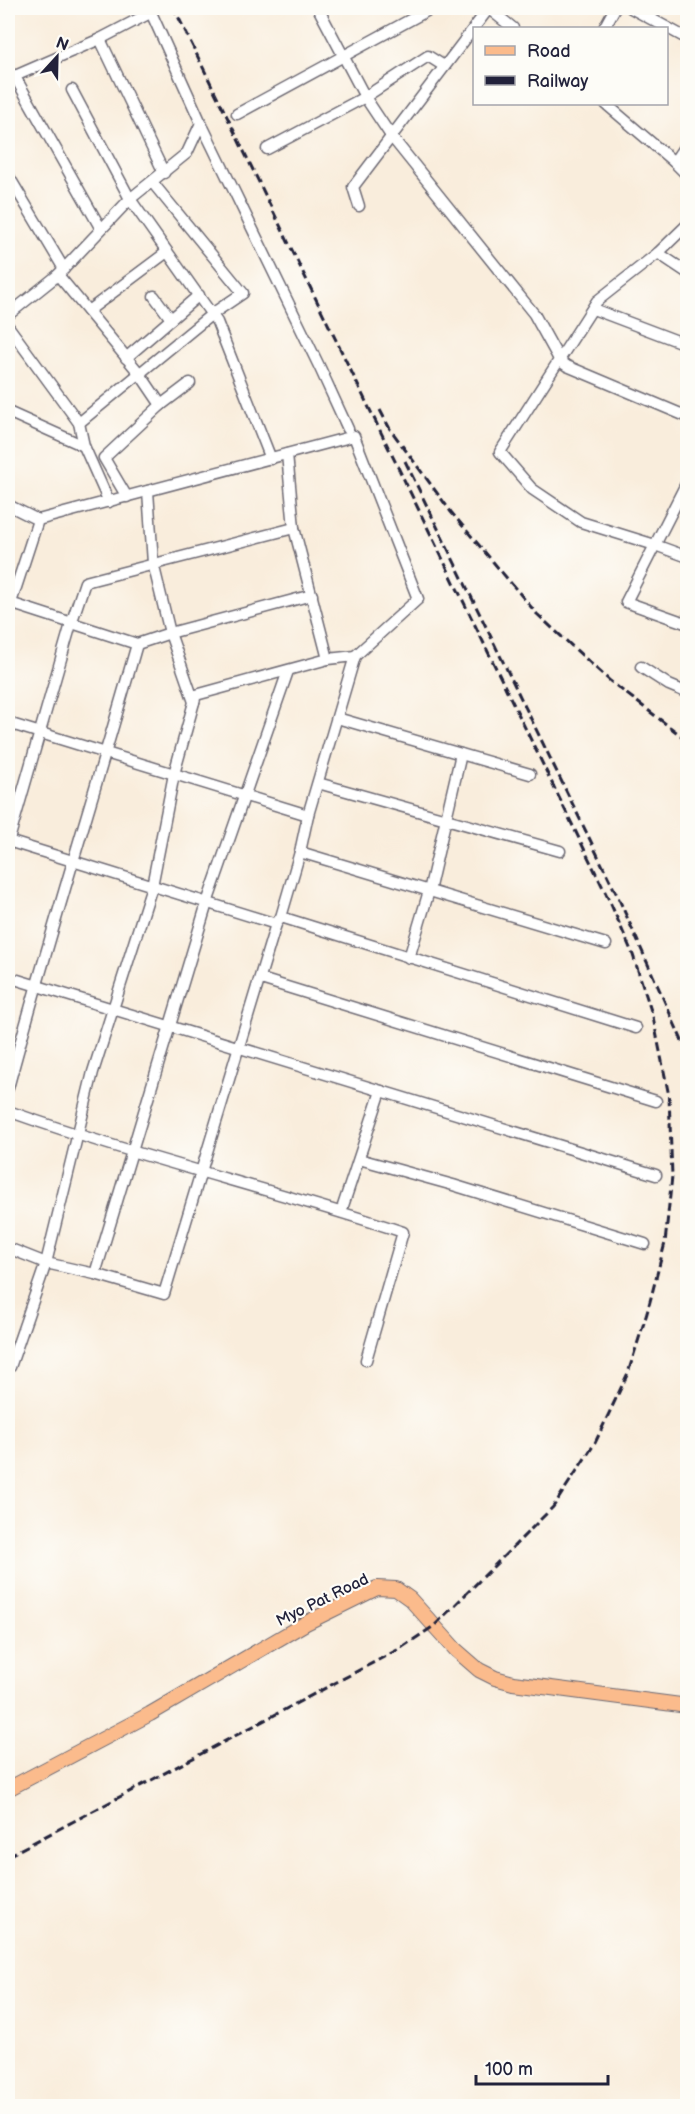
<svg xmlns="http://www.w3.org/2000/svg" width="695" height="2114" viewBox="0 0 695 2114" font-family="'Balsamiq Sans',sans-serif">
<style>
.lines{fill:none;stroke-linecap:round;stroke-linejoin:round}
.minor-casing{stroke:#6d6973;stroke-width:13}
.major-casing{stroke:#6d6973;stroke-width:16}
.minor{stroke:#fff;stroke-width:10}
.major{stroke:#fbbb8c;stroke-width:14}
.rail{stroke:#22223b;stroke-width:3;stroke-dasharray:9 4.5;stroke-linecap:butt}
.labels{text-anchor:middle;stroke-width:4.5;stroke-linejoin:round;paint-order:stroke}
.street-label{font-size:16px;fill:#22223b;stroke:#fdfcf7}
</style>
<rect width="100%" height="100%" fill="#fdfcf7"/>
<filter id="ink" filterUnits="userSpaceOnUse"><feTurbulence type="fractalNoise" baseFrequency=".0167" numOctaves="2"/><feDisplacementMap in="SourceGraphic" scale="12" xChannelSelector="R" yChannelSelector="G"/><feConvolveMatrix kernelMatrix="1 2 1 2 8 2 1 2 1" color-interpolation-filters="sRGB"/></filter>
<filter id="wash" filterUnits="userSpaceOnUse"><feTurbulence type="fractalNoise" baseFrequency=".008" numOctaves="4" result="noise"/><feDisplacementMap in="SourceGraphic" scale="24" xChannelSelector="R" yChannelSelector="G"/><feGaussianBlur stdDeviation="1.35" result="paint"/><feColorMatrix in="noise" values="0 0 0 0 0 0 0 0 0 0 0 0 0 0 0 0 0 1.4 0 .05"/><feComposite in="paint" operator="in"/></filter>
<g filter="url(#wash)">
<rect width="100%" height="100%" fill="#f9eddc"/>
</g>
<g filter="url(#ink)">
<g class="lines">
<defs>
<g id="minor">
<path d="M149,8L201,123L320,368L348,429"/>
<path d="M318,8L365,97L391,136L534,314L560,361L567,366L688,417"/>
<path d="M488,8L513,28"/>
<path d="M631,8L688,39"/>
<path d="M604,28L615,8"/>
<path d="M100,39L164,173"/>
<path d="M14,75L101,229"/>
<path d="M8,79L100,39L152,12"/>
<path d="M72,90L130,199L217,322L271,459"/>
<path d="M606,104L674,162L688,176"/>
<path d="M237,114L432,8"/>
<path d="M267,149L365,97L428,56L444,66"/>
<path d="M674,162L688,141"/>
<path d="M8,175L64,269"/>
<path d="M359,206L353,187L489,8"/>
<path d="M688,224L658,253L597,301L500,452L532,489L581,522L655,545L688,557"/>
<path d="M658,253L688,273"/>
<path d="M58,275L140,374L161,405L104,458L127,497"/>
<path d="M154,296L171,319"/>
<path d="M593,309L688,345"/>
<path d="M88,311L167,252"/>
<path d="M8,315L58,275L130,199L187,153L201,123"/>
<path d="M8,326L79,423L84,446L109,502"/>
<path d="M126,358L199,295"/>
<path d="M161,405L190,383"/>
<path d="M8,412L84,446"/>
<path d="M79,423L212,314L243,293L152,182"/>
<path d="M287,454L294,528L328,659"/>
<path d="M688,480L626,602L688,624"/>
<path d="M148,491L153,563L170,633L194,702"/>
<path d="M8,505L38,520"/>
<path d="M10,603L137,644L170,633L312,595"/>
<path d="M8,612L38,520L354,436L418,599L355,656L308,815"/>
<path d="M641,667L669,685L688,693"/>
<path d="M337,718L530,774"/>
<path d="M8,723L308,815L300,852L281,917L276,924L164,1294L95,1274L46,1263L8,1248"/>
<path d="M318,783L560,851"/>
<path d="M8,841L276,924"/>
<path d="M8,843L71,624L85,582L294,528"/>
<path d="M300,852L606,944"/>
<path d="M281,917L636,1028"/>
<path d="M409,958L429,891L461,754"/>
<path d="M8,977L656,1175"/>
<path d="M261,979L656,1101"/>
<path d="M8,1088C48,939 95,792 137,644"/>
<path d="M8,1111C137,1157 272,1189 403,1232L366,1360"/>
<path d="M359,1159L453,1185L645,1244"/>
<path d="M341,1212L381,1091"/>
<path d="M95,1274L207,903L288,671"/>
<path d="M10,1367L46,1263L93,1072L152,886L174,774L196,695L328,659L355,656"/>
</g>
<path id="major" d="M8,1789L150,1714L306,1623L377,1588L396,1589L410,1599L456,1650L479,1670L495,1678L513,1683L688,1706"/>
</defs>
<!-- minor casing -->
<use href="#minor" class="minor-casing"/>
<!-- major casing -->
<use href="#major" class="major-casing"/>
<!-- minor -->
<use href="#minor" class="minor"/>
<!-- major -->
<use href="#major" class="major"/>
<!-- rail -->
<g class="rail">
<path d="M380,410L390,429L451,512L537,614L610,681L688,741"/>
<path d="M405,461L618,897L688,1054"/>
<path d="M8,1856L401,1648L434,1626L553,1507L595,1443L628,1373L647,1313L665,1243L672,1176L669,1096L653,1017L633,955L610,902L174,8"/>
</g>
</g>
</g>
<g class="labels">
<!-- street labels -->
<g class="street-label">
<text transform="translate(322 1599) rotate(-26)" y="6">Myo Pat Road</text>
</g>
</g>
<!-- margin -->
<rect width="695" height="2114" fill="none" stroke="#fdfcf7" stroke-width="30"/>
<!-- legend -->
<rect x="473" y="27" width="195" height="78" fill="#fdfcf7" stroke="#a5a5ac" stroke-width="1.5"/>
<rect x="485" y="46" width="30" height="9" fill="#fbbb8c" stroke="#a5a5ac" stroke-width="1.5"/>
<text x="527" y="57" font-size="18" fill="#22223b">Road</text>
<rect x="485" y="76" width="30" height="9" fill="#22223b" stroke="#a5a5ac" stroke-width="1.5"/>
<text x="527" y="87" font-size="18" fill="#22223b">Railway</text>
<!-- north arrow -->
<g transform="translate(57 57) rotate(22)" stroke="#fdfcf7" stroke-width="4.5" paint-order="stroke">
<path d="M0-4.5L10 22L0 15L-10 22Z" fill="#22223b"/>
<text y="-9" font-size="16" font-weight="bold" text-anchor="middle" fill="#22223b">N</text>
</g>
<!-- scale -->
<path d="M476 2075v9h132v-9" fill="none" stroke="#22223b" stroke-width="3"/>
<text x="485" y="2075" font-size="18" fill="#22223b" stroke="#fdfcf7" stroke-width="4.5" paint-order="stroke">100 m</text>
</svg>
